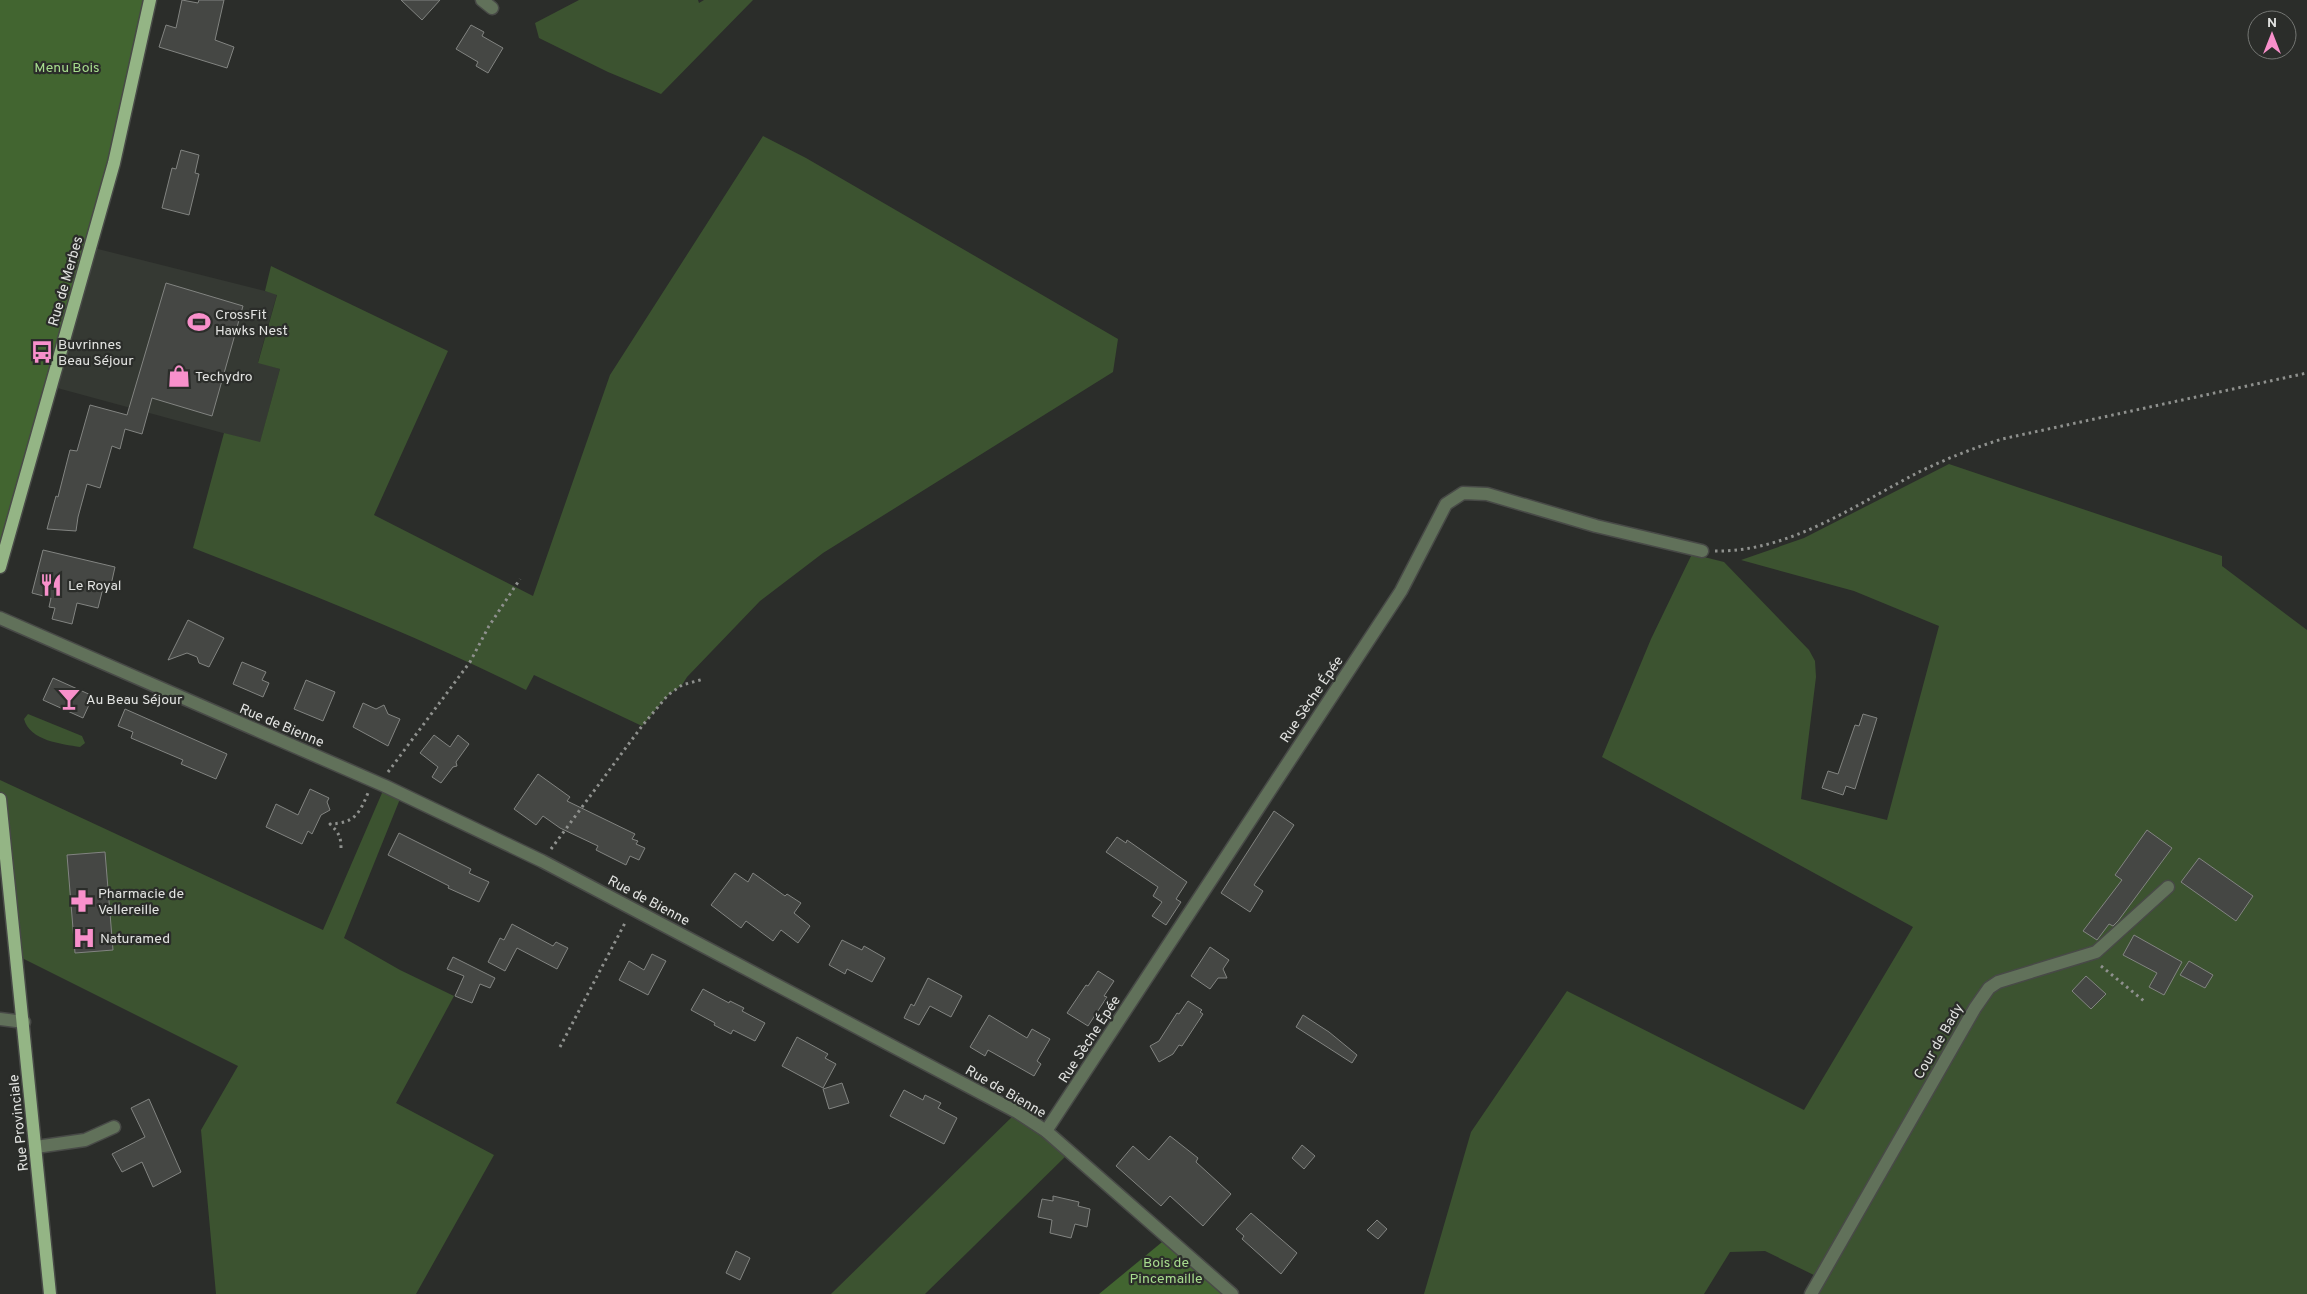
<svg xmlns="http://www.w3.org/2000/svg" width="2307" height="1294" viewBox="0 0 2307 1294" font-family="Overpass,sans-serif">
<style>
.built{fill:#353933}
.green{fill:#3c5330}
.forest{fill:#426530}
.building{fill:#454744;stroke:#828481}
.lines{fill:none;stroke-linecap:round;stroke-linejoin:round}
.minor-casing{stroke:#484a47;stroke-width:15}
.major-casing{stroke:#484a47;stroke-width:15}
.path{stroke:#8f918e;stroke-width:3;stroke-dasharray:2.5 4;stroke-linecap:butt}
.minor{stroke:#61715a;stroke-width:12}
.major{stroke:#94b585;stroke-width:12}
.labels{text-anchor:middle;stroke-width:4.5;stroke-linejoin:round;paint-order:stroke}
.park-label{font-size:14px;fill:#a7dc8e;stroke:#2b2d2a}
.street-label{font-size:14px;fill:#e2e3e1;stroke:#2b2d2a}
.poi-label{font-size:14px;fill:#e2e3e1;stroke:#2b2d2a;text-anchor:start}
</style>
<rect width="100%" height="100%" fill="#2b2d2a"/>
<!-- built -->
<path class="built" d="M90,247L277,294L258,362L280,369L260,443L50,386Z"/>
<!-- green -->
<g class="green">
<path d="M579,0H698L699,3L704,0H753L661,94L608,72L539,38L535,23Z"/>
<path d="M763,136L806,158L1118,339L1113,372L823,553L760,601L687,677L682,685L668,695L642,726L534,675L526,690C418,636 305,592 193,548L224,433L260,442L280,369L258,363L277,295L265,291L271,266L448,351L374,515L533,596L610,375Z"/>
<path d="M1949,464L2222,556V566L2307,630V1294H1816L1824,1280L1765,1251L1730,1252L1704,1294H1424L1471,1132L1567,991L1804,1110L1913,927L1602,757L1651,639L1692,554L1724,562L1809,650L1815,661L1816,677L1801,799L1887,820L1939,626L1854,591L1741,560L1804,538Z"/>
<path d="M28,714L82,736L85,743L80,747C62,744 30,741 24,719Z"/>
<path d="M0,780L323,930L385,786L402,794L344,938L400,970L454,996L396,1103L494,1155L416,1294H216L201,1130L238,1066L16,955L0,799Z"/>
<path d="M1017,1112L1070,1152L925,1294H831Z"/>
</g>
<!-- forest -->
<g class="forest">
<path d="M0,0H150L114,163L0,567Z"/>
<path d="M1167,1238L1232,1294H1099Z"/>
</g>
<!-- building -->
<g class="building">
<path d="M182,0L198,3L199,0H224L215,40L234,47L227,68L159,47L166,25L176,28Z"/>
<path d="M401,0H440L422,20Z"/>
<path d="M471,25L484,32L482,36L503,48L488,73L476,66L478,62L456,49Z"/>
<path d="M181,150L199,155L195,173L199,174L189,215L162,208L172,168L176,169Z"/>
<path d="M166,283L243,306L212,416L152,398L142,434L125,429L120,449L112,446L100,488L87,484L78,517L76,531L47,529L56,496L58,497L70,450L77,451L90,405L127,415Z"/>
<path d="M43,550L115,567L111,585L104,584L98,608L77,603L72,624L52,619L55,608L49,607L51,598L32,593Z"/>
<path d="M188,620L224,638L209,667L199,663L197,657L187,653L168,660Z"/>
<path d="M242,662L266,672L262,680L269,683L263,697L233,684Z"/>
<path d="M53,678L93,696L83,718L43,700Z"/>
<path d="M306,680L335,692L323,721L294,709Z"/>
<path d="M363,703L376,709L384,705L388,714L400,719L388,746L353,727Z"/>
<path d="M125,709L227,754L216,779L181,764L183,760L131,738L133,732L118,726Z"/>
<path d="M1863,714L1877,718L1855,789L1846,786L1843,795L1822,788L1828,771L1838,774L1855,725L1859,726Z"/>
<path d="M434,735L450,747L458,735L469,744L456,762L457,766L453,767L441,783L432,777L438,767L420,753Z"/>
<path d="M538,774L570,797L567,801L635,834L632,839L638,841L636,844L645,848L639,860L630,856L626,865L596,850L598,846L560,828L543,816L536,825L514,809Z"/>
<path d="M310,789L329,798L327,802L330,810L321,815L312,834L308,831L302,844L266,827L276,804L298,815Z"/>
<path d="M1274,811L1294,825L1254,885L1263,891L1250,912L1221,893Z"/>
<path d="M2147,830L2172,848L2118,921L2113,926L2109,924L2097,940L2083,931L2122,880L2115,875Z"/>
<path d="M399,833L471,869L469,873L489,882L479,902L448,888L449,886L388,855Z"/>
<path d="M1117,837L1126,843L1127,840L1187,882L1176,899L1181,902L1166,925L1152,916L1162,902L1153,896L1158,887L1106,852Z"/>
<path d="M105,852L113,950L75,953L67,855Z"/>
<path d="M2199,858L2253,896L2236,921L2181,882Z"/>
<path d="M735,873L748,882L753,873L785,896L787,894L801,903L794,913L810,926L798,943L781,930L773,941L746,921L741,928L711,905Z"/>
<path d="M512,924L553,946L556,942L568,948L557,969L517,948L505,971L488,962L500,938L504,940Z"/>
<path d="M2134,935L2182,962L2164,995L2149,987L2157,973L2123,955Z"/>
<path d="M842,940L862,950L864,946L885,958L872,982L847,969L845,974L829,965Z"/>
<path d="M1210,947L1229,960L1223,969L1227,978H1218L1210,989L1191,976Z"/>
<path d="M652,954L666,961L648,995L619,980L629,961L644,970Z"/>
<path d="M453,957L495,978L490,988L480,984L472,1003L455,996L464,976L447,969Z"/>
<path d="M2189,961L2213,975L2205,988L2180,975Z"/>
<path d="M1098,971L1114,981L1104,996L1107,997L1088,1026L1067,1013L1086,985L1088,986Z"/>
<path d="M2086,976L2106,994L2091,1009L2072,991Z"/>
<path d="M928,978L962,996L951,1017L930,1006L919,1025L904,1018L911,1004L914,1006Z"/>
<path d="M703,989L729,1003L730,1001L744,1008L742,1011L765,1023L755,1041L733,1030L731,1034L714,1025L715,1023L691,1010Z"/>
<path d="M1188,1001L1202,1010L1200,1012L1203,1014L1182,1046L1179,1045L1173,1054L1159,1062L1150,1046L1159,1041L1177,1013L1179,1014Z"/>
<path d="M989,1015L1027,1038L1032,1029L1050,1039L1037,1061L1041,1064L1034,1076L988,1050L985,1056L970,1047Z"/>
<path d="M1303,1015L1329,1032L1357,1055L1352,1063L1296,1027Z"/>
<path d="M797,1037L828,1054L825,1058L836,1064L823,1088L782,1066Z"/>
<path d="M842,1083L849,1103L829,1109L823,1089Z"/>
<path d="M904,1090L923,1100L925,1095L941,1103L938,1108L957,1118L944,1144L890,1116Z"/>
<path d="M149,1099L181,1172L153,1187L142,1162L122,1172L112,1154L145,1137L131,1108Z"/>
<path d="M1170,1136L1198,1158L1196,1162L1231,1194L1203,1226L1170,1196L1161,1206L1116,1166L1133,1146L1149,1160Z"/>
<path d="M1302,1145L1315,1156L1304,1169L1292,1158Z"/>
<path d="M1053,1196L1079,1202L1078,1206L1090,1209L1087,1227L1075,1224L1071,1238L1050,1233L1052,1220L1038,1217L1042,1199L1053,1201Z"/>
<path d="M1251,1213L1297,1253L1281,1274L1242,1239L1244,1236L1236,1229Z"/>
<path d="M1377,1220L1387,1229L1378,1239L1367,1230Z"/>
<path d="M736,1251L750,1258L740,1280L726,1273Z"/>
</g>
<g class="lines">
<defs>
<g id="minor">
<path d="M482,0L492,8"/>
<path d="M0,618L385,786L542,861L1017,1112L1046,1131L1232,1294"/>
<path d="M0,1019L24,1022"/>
<path d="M1046,1131L1401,591L1446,504L1463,493L1487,494L1596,526L1702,551"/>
<path d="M36,1147L85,1140L114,1127"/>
<path d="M1811,1294L1975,1008L1989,988L1998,982L2096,952L2168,887"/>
</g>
<g id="major">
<path d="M0,567L114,163L150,0"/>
<path d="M0,799L50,1294"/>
</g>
</defs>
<!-- minor casing -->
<use href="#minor" class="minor-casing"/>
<!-- major casing -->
<use href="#major" class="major-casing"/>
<!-- path -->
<g class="path">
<path d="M1715,551C1791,552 1856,504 1921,471C1948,458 1974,448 2002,439L2307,373"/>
<path d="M388,772L470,662L489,626L520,579"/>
<path d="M341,848C341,836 338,832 330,824C355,823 359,814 368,793"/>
<path d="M551,849L642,726L668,695L682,685L704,679"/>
<path d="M2101,966L2144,1001"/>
<path d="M560,1047L626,921"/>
</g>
<!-- minor -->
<use href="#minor" class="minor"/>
<!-- major -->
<use href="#major" class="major"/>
</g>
<!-- icons -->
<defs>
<symbol id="stadium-bare" viewBox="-9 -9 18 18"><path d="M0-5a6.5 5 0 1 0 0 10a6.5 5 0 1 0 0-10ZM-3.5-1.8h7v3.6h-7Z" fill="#f890cb" stroke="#2b2d2a" stroke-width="2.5" paint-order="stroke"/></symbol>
<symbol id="bus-bare" viewBox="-9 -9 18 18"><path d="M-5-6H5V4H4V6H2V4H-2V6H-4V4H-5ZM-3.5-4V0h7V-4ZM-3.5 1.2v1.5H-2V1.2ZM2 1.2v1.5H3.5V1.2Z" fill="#f890cb" stroke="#2b2d2a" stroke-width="2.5" paint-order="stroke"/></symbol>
<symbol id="shop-bare" viewBox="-9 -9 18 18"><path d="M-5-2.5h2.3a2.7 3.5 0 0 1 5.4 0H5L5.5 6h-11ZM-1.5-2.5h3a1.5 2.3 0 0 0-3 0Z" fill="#f890cb" stroke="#2b2d2a" stroke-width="2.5" paint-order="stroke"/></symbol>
<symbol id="restaurant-bare" viewBox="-9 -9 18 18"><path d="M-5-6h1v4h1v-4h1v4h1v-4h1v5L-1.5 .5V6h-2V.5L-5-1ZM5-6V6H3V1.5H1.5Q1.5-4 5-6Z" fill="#f890cb" stroke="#2b2d2a" stroke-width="2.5" paint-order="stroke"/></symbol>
<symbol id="bar-bare" viewBox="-9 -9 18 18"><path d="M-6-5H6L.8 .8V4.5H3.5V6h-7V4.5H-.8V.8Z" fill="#f890cb" stroke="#2b2d2a" stroke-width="2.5" paint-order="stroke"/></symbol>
<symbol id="pharmacy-bare" viewBox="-9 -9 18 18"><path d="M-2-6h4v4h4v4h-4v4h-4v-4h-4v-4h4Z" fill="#f890cb" stroke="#2b2d2a" stroke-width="2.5" paint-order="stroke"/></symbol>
<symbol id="hospital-bare" viewBox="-9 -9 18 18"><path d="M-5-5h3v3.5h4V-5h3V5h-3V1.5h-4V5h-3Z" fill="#f890cb" stroke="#2b2d2a" stroke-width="2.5" paint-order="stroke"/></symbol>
</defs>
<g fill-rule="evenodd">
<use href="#stadium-bare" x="183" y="306" width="32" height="32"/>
<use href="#bus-bare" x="26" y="336" width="32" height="32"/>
<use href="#shop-bare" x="163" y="360" width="32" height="32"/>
<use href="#restaurant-bare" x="35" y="569" width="32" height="32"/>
<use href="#bar-bare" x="53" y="683" width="32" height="32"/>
<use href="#pharmacy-bare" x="66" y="885" width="32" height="32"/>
<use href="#hospital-bare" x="68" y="922" width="32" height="32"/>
</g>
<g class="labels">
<!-- park labels -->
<g class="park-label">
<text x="67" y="72">Menu Bois</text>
<text x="1166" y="1267">Bois de<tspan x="1166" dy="16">Pincemaille</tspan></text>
</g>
<!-- street labels -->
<g class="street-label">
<text transform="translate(65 281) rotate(-74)" y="5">Rue de Merbes</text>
<text transform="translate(1311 699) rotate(-56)" y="5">Rue Sèche Épée</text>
<text transform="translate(282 725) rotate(23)" y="5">Rue de Bienne</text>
<text transform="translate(649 900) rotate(28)" y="5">Rue de Bienne</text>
<text transform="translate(1089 1039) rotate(-57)" y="5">Rue Sèche Épée</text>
<text transform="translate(1938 1041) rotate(-60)" y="5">Cour de Bady</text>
<text transform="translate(1006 1091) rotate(30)" y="5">Rue de Bienne</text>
<text transform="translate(18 1123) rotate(-96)" y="5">Rue Provinciale</text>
</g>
<!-- poi labels -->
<g class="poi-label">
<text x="215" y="319">CrossFit<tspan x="215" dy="16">Hawks Nest</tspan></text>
<text x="58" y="349">Buvrinnes<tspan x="58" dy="16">Beau Séjour</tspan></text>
<text x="195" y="381">Techydro</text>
<text x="68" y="590">Le Royal</text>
<text x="86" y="704">Au Beau Séjour</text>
<text x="98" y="898">Pharmacie de<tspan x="98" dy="16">Vellereille</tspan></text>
<text x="100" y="943">Naturamed</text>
</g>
</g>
<!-- north arrow -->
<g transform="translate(2272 35)"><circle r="24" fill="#2b2d2a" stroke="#747673"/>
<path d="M0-4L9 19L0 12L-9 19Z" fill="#f890cb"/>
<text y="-8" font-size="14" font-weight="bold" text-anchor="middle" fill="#e2e3e1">N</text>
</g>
</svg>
